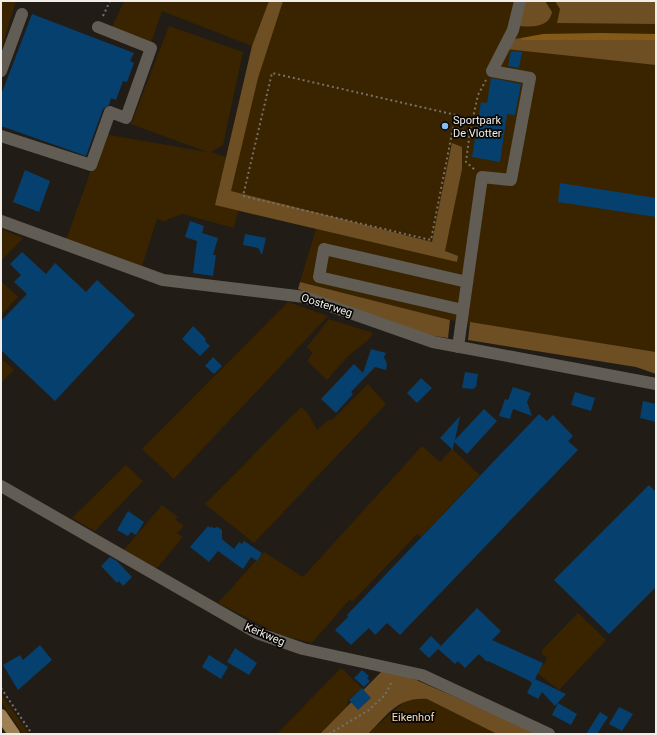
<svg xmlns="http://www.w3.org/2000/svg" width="657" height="735" viewBox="0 0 657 735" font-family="Roboto,sans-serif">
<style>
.green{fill:#3a2400}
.forest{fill:#6d4f23}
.water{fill:#845a16}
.building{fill:#06406e}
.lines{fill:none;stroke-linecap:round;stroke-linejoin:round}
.path{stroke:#75716b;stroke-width:2;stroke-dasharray:2 3;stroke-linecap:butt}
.minor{stroke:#615c54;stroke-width:12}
.major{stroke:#9e8155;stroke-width:12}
.poi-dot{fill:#80bdfa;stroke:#090705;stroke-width:1.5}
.labels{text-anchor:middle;stroke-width:3.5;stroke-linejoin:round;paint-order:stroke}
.poi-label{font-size:11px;fill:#f1eee9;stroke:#090705;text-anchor:start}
.street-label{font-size:11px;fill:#f1eee9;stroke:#090705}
.park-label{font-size:11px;fill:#f9dcb5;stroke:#090705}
</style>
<rect width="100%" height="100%" fill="#211c15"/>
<!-- green -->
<g class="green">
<path d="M1,1H16L1,50Z"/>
<path d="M124,1H656V352L450,320L300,282L316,229L238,211L234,228L183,214L168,219L166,222L157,219L142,266L66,240L104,134L207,152L131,124L169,26L243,52L223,145L211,152L226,157L252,46L162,11L151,43L112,27Z"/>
<path d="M1,229L23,238L1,261Z"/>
<path d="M1,281L18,297L1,315Z"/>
<path d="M288,302L328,316L174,479L142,449Z"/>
<path d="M329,319L373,333L368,340L347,357L327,380L307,361L313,353L307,347Z"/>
<path d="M1,358L14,370L1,383Z"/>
<path d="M368,384L386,404L254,543L205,504L301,407L309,415L317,430L330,419L332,420Z"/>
<path d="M422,446L440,462L452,449L480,475L421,537L417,534L353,601L349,600L312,643L280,635L218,603L264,552L303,577Z"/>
<path d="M126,465L143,481L95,531L72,518Z"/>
<path d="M162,505L178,517L175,520L182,524L183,527L177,533L183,537L158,567L154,568L124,550Z"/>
<path d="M578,613L606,640L559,690L532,669C541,667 545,666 547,657L542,654V650Z"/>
<path d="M341,668L362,688L348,700L347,707L320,734H277Z"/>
<path d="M1,694L29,734H23L1,702Z"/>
<path d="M416,699H427L497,734H368L406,700Z"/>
</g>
<!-- forest -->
<g class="forest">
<path d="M269,1H283L258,78L231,191L432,242L452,143L462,147V169L445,251L458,256L457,262L215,205L252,46Z"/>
<path d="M524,1H545L552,12C549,28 531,27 517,26Z"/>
<path d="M555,1H656V24L557,23L560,9Z"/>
<path d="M521,38L523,40H656V65L506,49L514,39Z"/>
<path d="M300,282L450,320L448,338L427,335L298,289Z"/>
<path d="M470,322L656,352V374L636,367L468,340Z"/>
<path d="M382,671L412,678L539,734H497L427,699C397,697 388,715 368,734H320Z"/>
</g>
<!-- water -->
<path class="water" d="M601,33L656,34V40H522L521,38L543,34Z"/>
<!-- building -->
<g class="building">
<path d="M32,14L134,53L130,61L134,63L127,82L123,81L116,100L111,98L109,105L103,109L86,156L1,126V95Z"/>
<path d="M511,51L522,52L519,68L508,66Z"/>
<path d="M491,78L521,84L515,115L507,114L500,162L472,157L481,102L487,103Z"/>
<path d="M25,170L50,181L39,212L13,202Z"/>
<path d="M560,183L656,198V217L558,202Z"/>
<path d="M190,221L204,226L202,233L218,238L213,255H216L213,276L193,273L197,241L185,237Z"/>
<path d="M245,234L266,238L262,255L258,248L243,245Z"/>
<path d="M22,252L46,274L55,263L86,292L97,280L135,315L55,401L1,350V321L27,294L14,282L21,275L10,264Z"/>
<path d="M193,326L206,339L205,341L210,346L200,356L182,339Z"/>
<path d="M371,349L386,353L384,357L387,364L386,370L375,367L351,392L353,394L336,413L321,399L354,364L363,373Z"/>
<path d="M213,357L222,366L214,374L205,366Z"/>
<path d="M465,372L478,374L476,387L473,389L462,388Z"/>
<path d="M421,378L432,388L417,403L407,393Z"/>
<path d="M513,387L531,393L527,402L532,416L513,409L510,419L499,416L505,399L508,400Z"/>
<path d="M575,392L595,398L591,411L571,405Z"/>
<path d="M643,401L656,404V422L640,418Z"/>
<path d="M484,409L497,421L467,454L454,442L453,450L440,438L460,416L455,440Z"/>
<path d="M539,414L547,421L553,415L573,436L568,441L578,450L400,635L387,623L375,635L369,628L351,645L335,630L348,617L347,615Z"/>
<path d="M649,485L656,492V587L609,634L554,580Z"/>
<path d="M128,511L144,522L136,535L131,532L128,536L117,530Z"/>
<path d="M208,526L210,528L211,526L213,528L218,527L222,530V539L234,549L239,542L242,544L244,541L262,553L257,561L251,557L243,569L218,551L209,562L190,547Z"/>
<path d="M110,557L117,561L132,577L123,586L119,581L117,583L101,566Z"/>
<path d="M477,608L501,631L492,640L543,663L535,679L566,694L555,706L542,692L538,699L527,693L532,683L530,681L488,661L487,662L479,654L465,668L458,661L455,664L438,649Z"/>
<path d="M431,636L441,646L429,658L419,649Z"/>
<path d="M40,645L52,660L18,690L3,665L20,655L23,660Z"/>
<path d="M235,648L257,663L249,675L227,662Z"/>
<path d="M209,655L228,667L221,679L202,667Z"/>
<path d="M362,670L369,676L367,678L370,681L364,687L354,678Z"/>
<path d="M362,688L371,698L358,710L349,700Z"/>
<path d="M558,703L577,714L571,725L552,715Z"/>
<path d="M619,707L633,714L622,731L609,724Z"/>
<path d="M600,712L608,717L597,734H586Z"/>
</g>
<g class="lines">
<!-- path -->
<g class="path">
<path d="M103,16L110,1"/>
<path d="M453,128L431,240L243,196L272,73L456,115L453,128L470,131L478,95L486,80"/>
<path d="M470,131L466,162L475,170"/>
<path d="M1,688L32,734"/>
<path d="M329,734L369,710L385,695L392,681"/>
</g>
<!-- minor -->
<g class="minor">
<path d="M1,71L22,14"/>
<path d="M1,136L91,165L110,112L126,118L151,48L98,27"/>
<path d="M1,221L163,280L305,297L433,342L656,384"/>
<path d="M463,310L319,277L324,249L467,282"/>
<path d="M458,347L482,177L511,180L530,78L492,71L513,30L520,1"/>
<path d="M1,486L257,633L303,649L422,675L549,734"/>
</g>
<!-- major -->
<path class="major" d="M1,715L14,734"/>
</g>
<!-- markers -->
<circle class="poi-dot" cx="445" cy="126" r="4"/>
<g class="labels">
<!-- poi labels -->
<g class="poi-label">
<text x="453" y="124">Sportpark<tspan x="453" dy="13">De Vlotter</tspan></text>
</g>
<!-- street labels -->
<g class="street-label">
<text transform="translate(327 305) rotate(18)" y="4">Oosterweg</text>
<text transform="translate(265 634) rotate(23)" y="4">Kerkweg</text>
</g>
<!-- park labels -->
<g class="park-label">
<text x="413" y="721">Eikenhof</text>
</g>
</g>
<!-- border -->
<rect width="657" height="735" fill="none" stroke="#f1eee9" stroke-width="4"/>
</svg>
